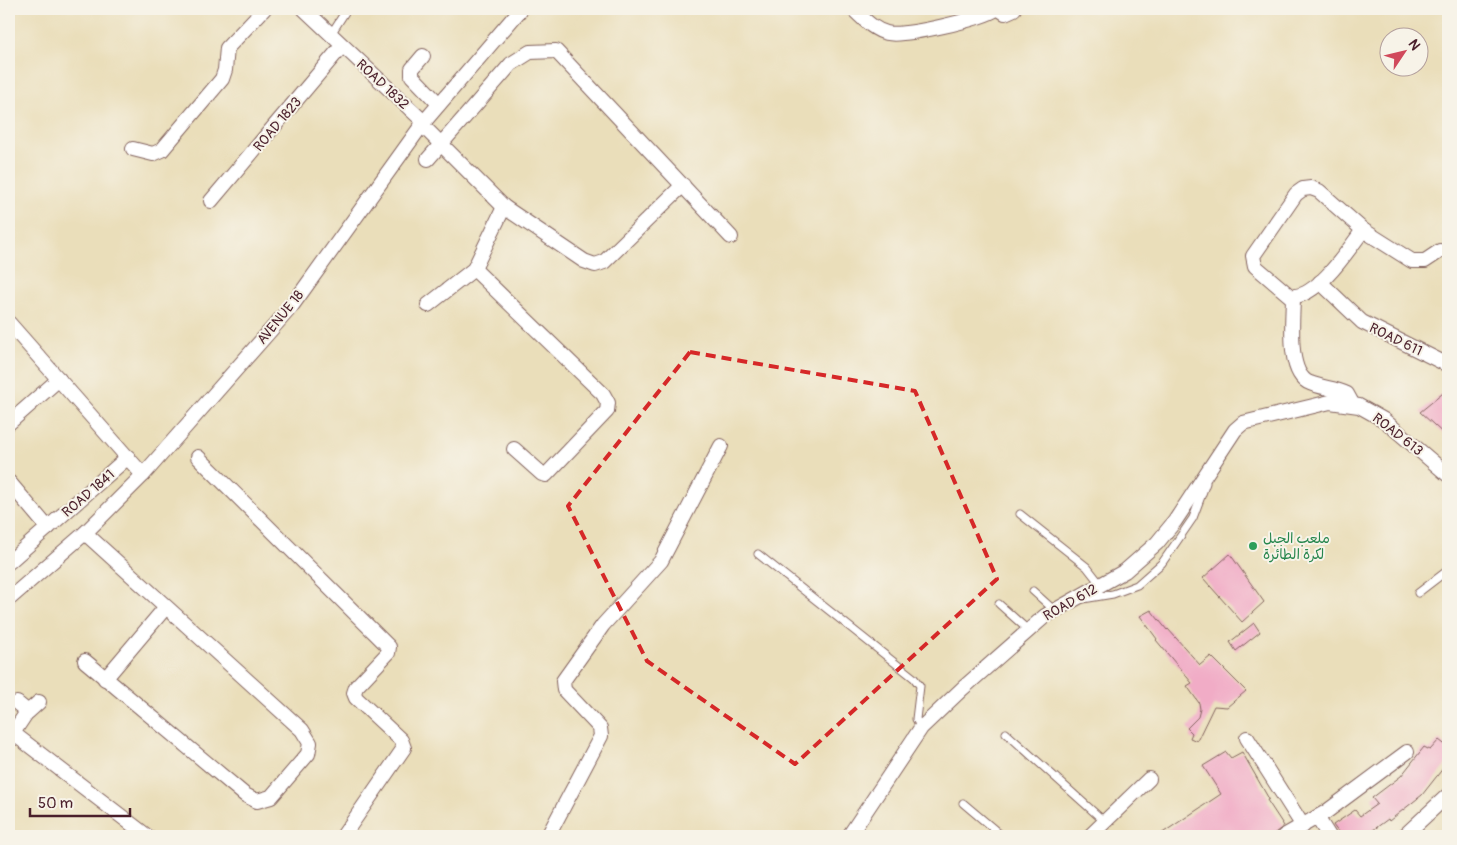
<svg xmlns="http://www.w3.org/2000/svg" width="1457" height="845" viewBox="0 0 1457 845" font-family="Pangolin,'Playpen Sans Arabic',sans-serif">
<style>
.building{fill:#f1acc6}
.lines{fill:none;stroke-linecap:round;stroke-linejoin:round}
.service-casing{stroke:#82625d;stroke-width:9}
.minor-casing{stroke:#82625d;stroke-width:16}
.service{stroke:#fff;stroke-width:7}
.minor{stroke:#fff;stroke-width:14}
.marked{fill:none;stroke:#d62828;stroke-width:4;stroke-dasharray:10 6;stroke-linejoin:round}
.leisure-dot{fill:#2e9e5b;stroke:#f7f3e8;stroke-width:2}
.labels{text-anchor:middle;stroke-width:4;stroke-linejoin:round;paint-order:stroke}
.street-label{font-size:14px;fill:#4a1f2b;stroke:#f7f3e8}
.leisure-label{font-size:14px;fill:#27864d;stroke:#f7f3e8;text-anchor:start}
</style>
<rect width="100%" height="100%" fill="#f7f3e8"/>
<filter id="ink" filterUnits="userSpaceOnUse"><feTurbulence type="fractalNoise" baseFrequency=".02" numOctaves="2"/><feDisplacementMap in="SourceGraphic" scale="10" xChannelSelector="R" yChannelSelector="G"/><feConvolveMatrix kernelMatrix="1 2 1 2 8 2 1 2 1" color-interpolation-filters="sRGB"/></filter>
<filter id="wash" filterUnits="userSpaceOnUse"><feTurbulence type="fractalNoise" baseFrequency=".0096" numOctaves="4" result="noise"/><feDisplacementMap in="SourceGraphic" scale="20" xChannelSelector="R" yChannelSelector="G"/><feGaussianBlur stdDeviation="1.12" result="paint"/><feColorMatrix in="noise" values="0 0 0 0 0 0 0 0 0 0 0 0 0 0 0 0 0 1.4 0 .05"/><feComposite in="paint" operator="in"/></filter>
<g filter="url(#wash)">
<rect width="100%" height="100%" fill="#eadeba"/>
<g id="blocks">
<!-- building -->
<g class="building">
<path d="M1448,389V438L1420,412Z"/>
<path d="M1230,554L1264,602L1242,622L1203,578Z"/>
<path d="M1151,610L1167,630L1168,629L1200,665L1211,656L1246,691L1227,707L1214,706L1197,741L1190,738L1192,733L1187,728L1198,717L1200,709L1199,703L1187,686L1192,683L1156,640L1157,639L1140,616Z"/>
<path d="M1254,623L1260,632L1236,651L1230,642Z"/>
<path d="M1439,740L1448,747V762L1422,795L1389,821L1388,819L1365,836H1341L1333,825L1355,810L1360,816L1377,804L1372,798L1401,776L1424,747L1430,750Z"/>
<path d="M1226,752L1231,758L1242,752L1269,799L1267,800L1284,826L1271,836H1158L1221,794L1203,766Z"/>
</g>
</g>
</g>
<g filter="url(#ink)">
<use href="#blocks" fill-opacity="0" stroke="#82625d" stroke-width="1"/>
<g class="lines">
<defs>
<g id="service">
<path d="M331,34L347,9"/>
<path d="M1020,514L1087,567L1101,585"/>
<path d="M758,554L914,678L920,686L916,719L921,728"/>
<path d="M1033,591L1054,610"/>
<path d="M1418,593L1448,570"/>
<path d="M1083,599L1113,594L1137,585L1162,563L1193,518L1206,483"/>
<path d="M999,604L1028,630"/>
<path d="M1006,733L1105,822"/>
<path d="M963,803L1002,836"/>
</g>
<g id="minor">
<path d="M304,9L424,122"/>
<path d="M853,9C863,18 873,30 887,33C904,37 982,19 996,9"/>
<path d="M999,9L1005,13L1014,9"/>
<path d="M423,56L412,69V76L439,104"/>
<path d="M422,125L504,207L584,261L595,265L604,262L683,185"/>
<path d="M133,149L153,154L162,150L222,79L225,70L227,48L264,9"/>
<path d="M428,159L511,64L530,52L556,51L731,237"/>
<path d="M1311,188L1319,191L1363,230C1349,249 1316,300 1290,296L1255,266L1253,256L1296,194L1303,189Z"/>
<path d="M211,201L342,46"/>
<path d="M1363,230L1412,261H1425L1440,251"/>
<path d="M474,269L603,394L608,403L607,411L546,475L542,474L514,449"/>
<path d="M1320,282L1362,322L1448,365"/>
<path d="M1293,297C1293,318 1286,374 1310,383C1322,388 1335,388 1347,394L1353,405"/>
<path d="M428,305L474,269L504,207"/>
<path d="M9,323L143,475"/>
<path d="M9,423L59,379"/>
<path d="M198,457L389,647L388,653L356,687L354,693L356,698L401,740L404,748L343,836"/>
<path d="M9,482L48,528"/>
<path d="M85,533L302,730L310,743L308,754L271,797L257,801L245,795L85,661"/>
<path d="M9,562L128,457"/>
<path d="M9,599L85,533L143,475L291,307L424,122L521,9"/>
<path d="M105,679L165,608"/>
<path d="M17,703L28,712L39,702"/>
<path d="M9,730L147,836"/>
<path d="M13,733L27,712"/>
<path d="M1247,738L1303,826"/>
<path d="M1317,817L1329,836"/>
<path d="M548,836L601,736L600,728L564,690L563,681L603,625L661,561L721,446"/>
<path d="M849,836L921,728L962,689L1045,616L1125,571L1157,543L1175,521L1235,430L1243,423L1330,402L1359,406L1384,420L1448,475"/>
<path d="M1090,836L1149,779"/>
<path d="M1284,836L1326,812L1407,752"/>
<path d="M1404,836L1448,795"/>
</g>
</defs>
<!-- service casing -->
<use href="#service" class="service-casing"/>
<!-- minor casing -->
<use href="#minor" class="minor-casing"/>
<!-- service -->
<use href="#service" class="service"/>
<!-- minor -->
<use href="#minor" class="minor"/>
</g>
</g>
<!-- marked area -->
<path class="marked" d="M690,352L915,391L997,579L795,764L647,661L568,506Z"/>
<!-- markers -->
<circle class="leisure-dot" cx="1253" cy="546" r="5"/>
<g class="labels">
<!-- street labels -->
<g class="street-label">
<text transform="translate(383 84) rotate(43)" y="5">ROAD 1832</text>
<text transform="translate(277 124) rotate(-50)" y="5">ROAD 1823</text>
<text transform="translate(280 317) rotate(-51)" y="5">AVENUE 18</text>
<text transform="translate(1396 339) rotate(26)" y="5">ROAD 611</text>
<text transform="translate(1398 434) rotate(38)" y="5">ROAD 613</text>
<text transform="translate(88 493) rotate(-41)" y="5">ROAD 1841</text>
<text transform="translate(1070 602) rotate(-30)" y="5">ROAD 612</text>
</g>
<!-- leisure labels -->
<g class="leisure-label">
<text x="1263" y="543">ملعب الجبل<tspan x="1263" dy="16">لكرة الطائرة</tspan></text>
</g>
</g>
<!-- margin -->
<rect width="1457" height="845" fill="none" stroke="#f7f3e8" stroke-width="30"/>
<!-- north arrow -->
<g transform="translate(1404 52) rotate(55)"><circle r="24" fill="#f7f3e8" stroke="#b29e9c"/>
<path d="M0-4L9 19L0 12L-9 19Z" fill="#d1495b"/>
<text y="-8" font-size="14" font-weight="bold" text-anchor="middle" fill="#4a1f2b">N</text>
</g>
<!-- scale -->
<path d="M30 808v8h100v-8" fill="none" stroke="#4a1f2b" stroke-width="2.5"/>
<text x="38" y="808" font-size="15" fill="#4a1f2b" stroke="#f7f3e8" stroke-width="4" paint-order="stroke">50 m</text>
</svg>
